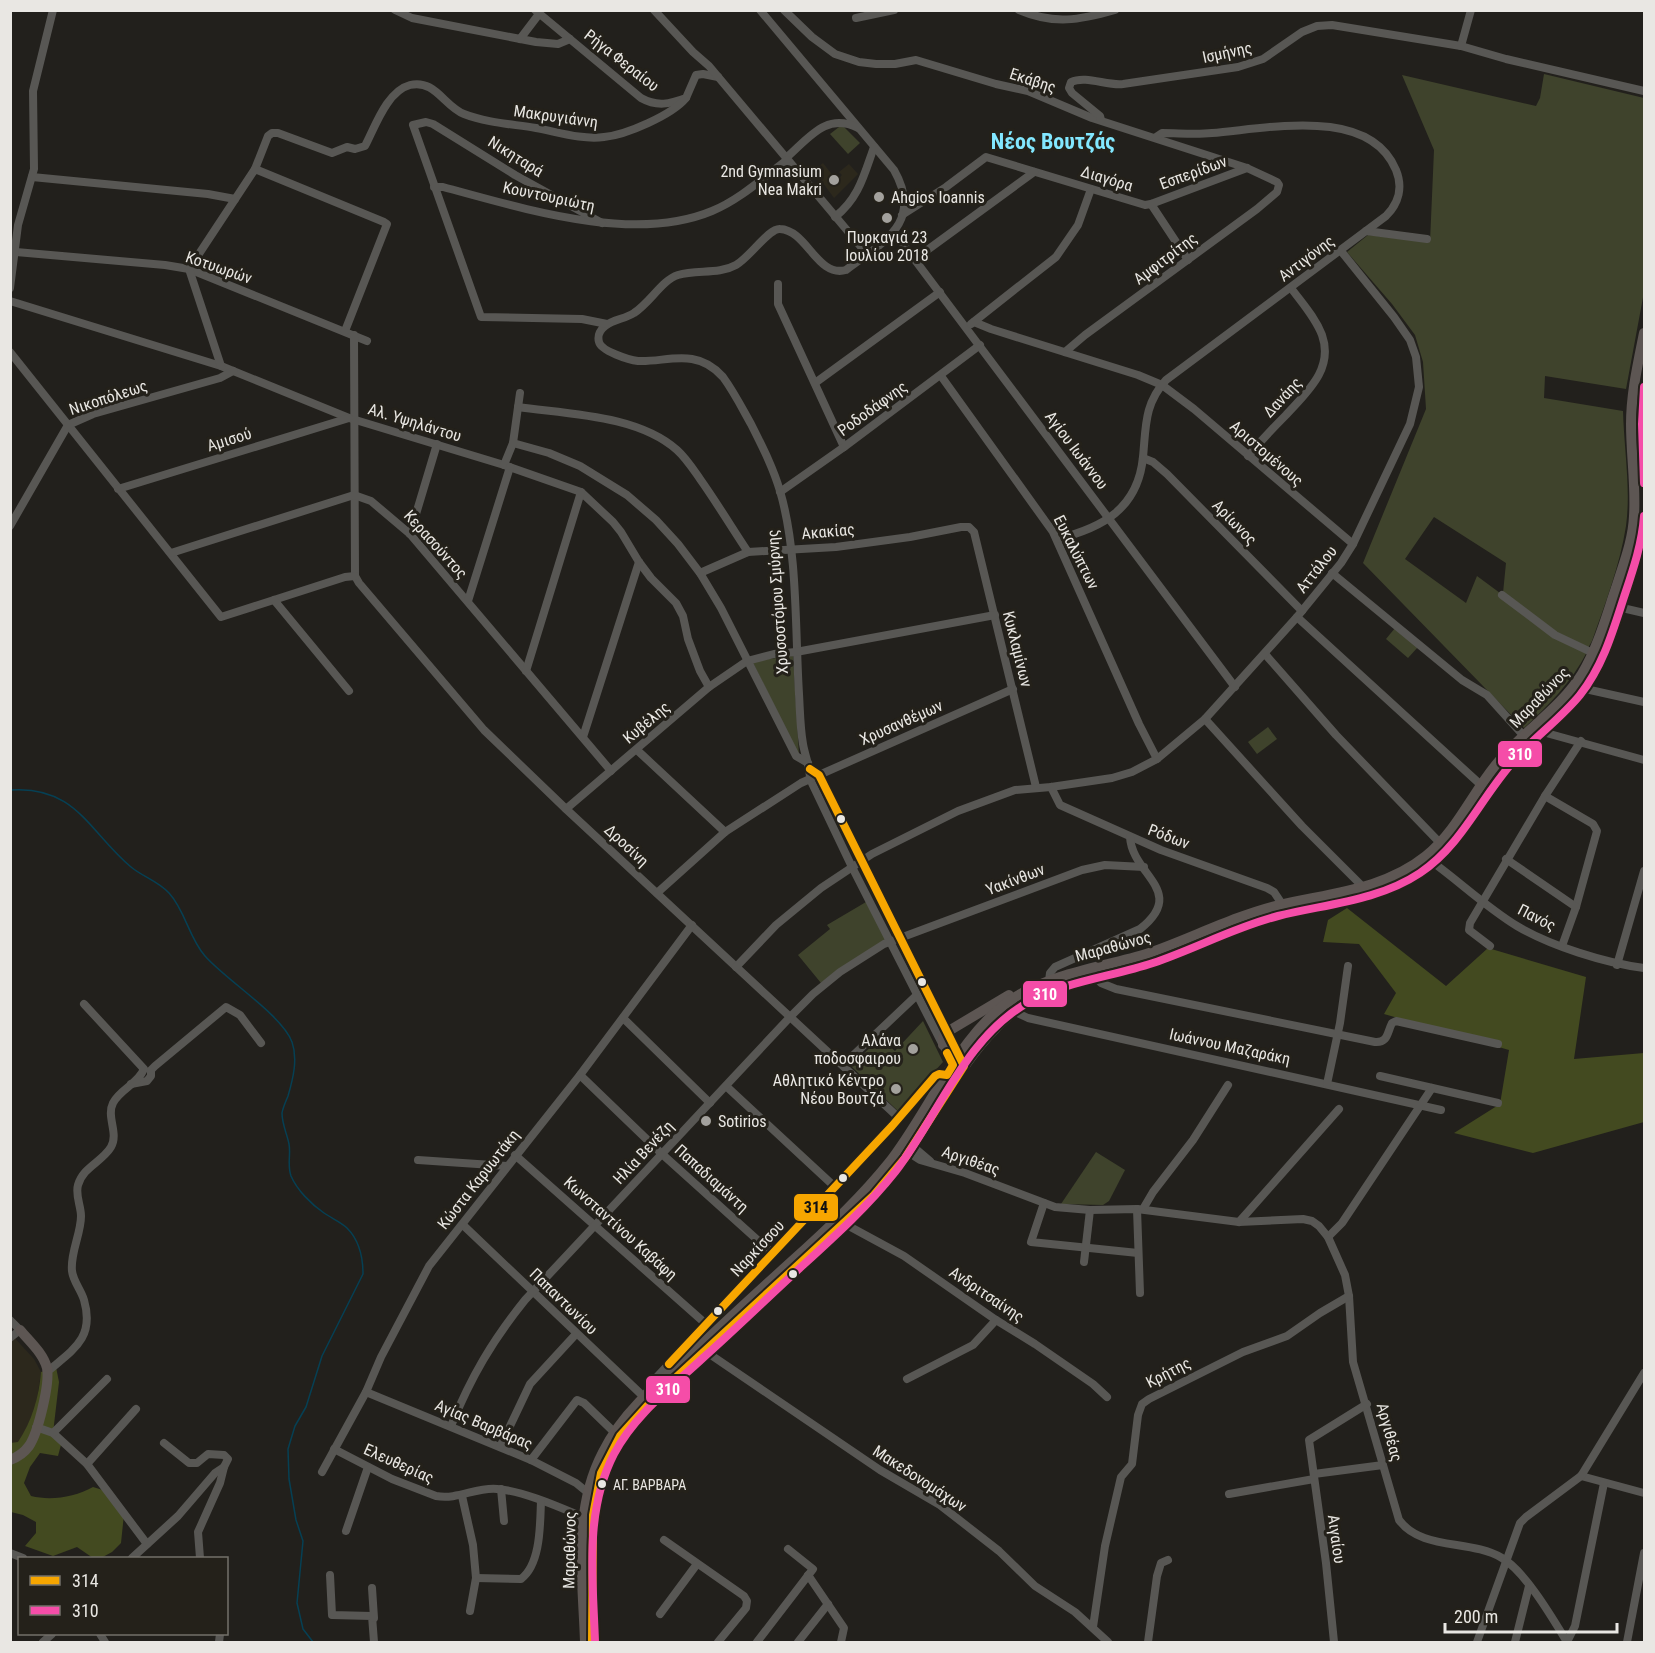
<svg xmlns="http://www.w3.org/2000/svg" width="1655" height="1653" viewBox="0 0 1655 1653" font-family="'Roboto Condensed',sans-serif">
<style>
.built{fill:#2c281c}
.green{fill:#3f432c}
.forest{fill:#434a20}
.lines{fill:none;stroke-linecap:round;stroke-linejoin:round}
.stream{stroke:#064054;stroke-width:1.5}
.minor{stroke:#585754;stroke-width:8}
.major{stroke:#5d5653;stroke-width:10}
.bus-1-casing{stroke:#24211a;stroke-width:12}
.bus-2-casing{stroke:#24211a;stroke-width:12}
.bus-1{stroke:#f7a600;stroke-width:8}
.bus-2{stroke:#f54da8;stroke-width:8}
.poi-dot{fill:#a3a19d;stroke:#24211a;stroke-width:2}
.bus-dot{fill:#e9e7e3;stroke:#24211a;stroke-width:2}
.labels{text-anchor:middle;stroke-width:6;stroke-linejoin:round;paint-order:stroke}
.bus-label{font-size:14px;fill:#e9e7e3;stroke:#24211a;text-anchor:start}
.street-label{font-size:16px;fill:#e9e7e3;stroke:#24211a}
.poi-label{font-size:16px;fill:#e9e7e3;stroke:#24211a;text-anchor:end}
.district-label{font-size:22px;font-weight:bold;fill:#82e7ff;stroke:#24211a}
.line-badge{stroke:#24211a;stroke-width:2}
.badge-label{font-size:16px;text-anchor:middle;font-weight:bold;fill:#fff}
.pale-badge-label{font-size:16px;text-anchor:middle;font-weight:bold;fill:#111}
</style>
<rect width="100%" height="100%" fill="#22201c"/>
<!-- built -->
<g class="built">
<path d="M823,163L834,177L836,175L839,178L842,175L839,172L849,164L858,174L834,198L823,183H821L811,173Z"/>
<path d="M10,1333L34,1359L41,1372L36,1406L25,1432L18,1443H11Z"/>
</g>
<!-- green -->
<g class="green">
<path d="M1544,74L1644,98V292L1626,389L1545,376L1544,398L1623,411C1624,449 1631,489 1626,526C1620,565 1605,604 1592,641L1588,648H1585L1543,626L1503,593L1506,563L1434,517L1405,559L1466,603L1477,576L1500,593L1542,628L1587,652C1571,683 1549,705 1524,728L1363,563L1426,409L1423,362L1415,335L1392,304L1347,252L1368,235L1430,242L1434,150L1402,75L1536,106L1540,98Z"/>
<path d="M839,127H844L860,143L848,154L830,134Z"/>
<path d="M1395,628L1418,647L1408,658L1386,639Z"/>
<path d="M793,656L799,755L752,661Z"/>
<path d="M1268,727L1277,739L1257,754L1248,742Z"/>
<path d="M866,902L886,939L821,983L798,955L830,929L827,925Z"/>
<path d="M923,1021L943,1062L898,1111L851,1066L880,1038L895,1051Z"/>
<path d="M1096,1152L1125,1170L1109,1201L1103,1205L1061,1204Z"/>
</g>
<!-- forest -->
<g class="forest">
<path d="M1347,908L1446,986L1488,948L1586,977L1574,1059L1644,1053V1122L1533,1153L1454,1133L1500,1104L1509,1050L1384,1014L1396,993L1359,944L1323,942L1328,920Z"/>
<path d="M56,1367L59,1382L53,1433L62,1441L58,1456L40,1453L30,1467L24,1483L31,1496C51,1501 75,1497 93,1487L106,1491L124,1514L121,1543L112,1552L101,1558H93L77,1547L53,1556L25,1546L36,1533V1522L23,1515L11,1512L10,1443L18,1442C32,1421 39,1397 41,1372Z"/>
</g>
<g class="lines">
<!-- stream -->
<path class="stream" d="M10,790C76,785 89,832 131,867C143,877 158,881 169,893C185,910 189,938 205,956C226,980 282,1015 292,1042C298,1059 293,1079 288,1096C286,1101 283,1107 282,1113C282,1124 287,1134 289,1144C291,1154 287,1165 291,1176C297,1190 311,1204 324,1213C331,1218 341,1222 347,1228C359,1240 363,1257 363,1274L322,1356L306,1407L295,1426L288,1449L289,1479L296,1520L303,1541L297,1603L303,1629L313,1642"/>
<!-- minor -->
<g class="minor">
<path d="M395,10L412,18L536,42L558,44L570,39"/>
<path d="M535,10L641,98C657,107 670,104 686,98L696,75L703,74L718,77"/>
<path d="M654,10L693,52L709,66L867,254"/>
<path d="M760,10L894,170C924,223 883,242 846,270C817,278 807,230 780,229C769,228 750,257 736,265C718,275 697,269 678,275C662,280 650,303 634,313C625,319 614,319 605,326C601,329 597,335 599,342C601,351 629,360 638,361C656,362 674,356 692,359C705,361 715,368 723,377C734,392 742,408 751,424C762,446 773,467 780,491C798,552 795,630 799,694C800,710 800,727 803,744C805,756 810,766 810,779L852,867L954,1067"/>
<path d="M784,10L812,37L835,54L859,62L876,64H895L916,60L996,84L1028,91L1092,118L1247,168L1277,182L1279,185L1277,192L1257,209L1085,335L1065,352"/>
<path d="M1019,10C1054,25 1080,20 1115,10"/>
<path d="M856,18L894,10"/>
<path d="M520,39L539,14"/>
<path d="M1461,46L1471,10"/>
<path d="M1101,120L1100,116L1072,93L1069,88L1071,82C1086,75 1107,86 1123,84L1238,67L1263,59L1302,32L1317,26L1332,25L1461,46L1506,59L1644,91"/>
<path d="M786,158C809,138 826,112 858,128"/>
<path d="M255,169L268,136L272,133H278L332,153L347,147L355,149L365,146C375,127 387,91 410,85C435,79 444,106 464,114C487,123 512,124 536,128C558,132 582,140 604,137C626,135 672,115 686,98"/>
<path d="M32,177L208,194L235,199"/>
<path d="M434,187H443C522,208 633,244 712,211C739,200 763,178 787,160"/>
<path d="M1151,204L1188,260"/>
<path d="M902,215L946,187L986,157L1145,205L1151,204L1247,168"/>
<path d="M835,217C859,198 864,175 874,147"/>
<path d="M602,223L515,175L433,124L426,122L413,125L481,317L582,319L607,324"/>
<path d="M1366,231L1427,239"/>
<path d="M894,232L1235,687"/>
<path d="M16,252L165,265L189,269L367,341"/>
<path d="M915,259L1034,172"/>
<path d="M778,284V304L844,447"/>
<path d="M10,288L18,225L34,169L33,91L53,10"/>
<path d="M10,301L221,366L349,418L504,465L581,492L613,522L621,532L639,562L651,578L676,603L683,616L688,639L700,671L709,687"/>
<path d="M974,322L991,329L1138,375L1162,385L1194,409L1353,544"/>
<path d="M971,324L1056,257L1078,225L1091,189"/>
<path d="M354,335L355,576L359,583L484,730L566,809L899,1118"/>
<path d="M10,352L221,617L345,577L355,576"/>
<path d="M221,366L189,269L255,169L384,222L387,224L345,331"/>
<path d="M941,376L1053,532L1139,724L1157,759"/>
<path d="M815,383L940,292"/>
<path d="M518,407C568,414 638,415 677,450C686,458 693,469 700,479C717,503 732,528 748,552"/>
<path d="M513,443L549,453L580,466L627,495L656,520L678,544L700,573L721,608L796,756L808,763"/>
<path d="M1248,456C1260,442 1273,428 1286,415C1307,392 1334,369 1322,335C1315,317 1302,303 1291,288"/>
<path d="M1143,458L1153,462L1167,474L1302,611"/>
<path d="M504,465L513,443L520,393"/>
<path d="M118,489L349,418"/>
<path d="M780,492L844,447L980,345"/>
<path d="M10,526L68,425L93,414L220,378L233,371"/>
<path d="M1640,529L1644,526"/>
<path d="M410,534L437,444"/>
<path d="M1057,539C1102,528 1138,509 1143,457C1146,427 1144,404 1166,380L1386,216C1399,203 1403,187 1396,170C1369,105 1266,129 1212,133C1195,135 1179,133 1162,133L1156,137"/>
<path d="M171,553L354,495L371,501L410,534L611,771"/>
<path d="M700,573L748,552L836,547L910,537L961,527H969L974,532L1036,787"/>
<path d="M1332,573L1462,680L1487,695L1523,735"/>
<path d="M1502,595L1555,635L1593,653"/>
<path d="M274,600L349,691"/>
<path d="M468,601L510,467"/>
<path d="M1618,607L1644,613"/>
<path d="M1297,617L1481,785"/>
<path d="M1265,654L1336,735L1440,843"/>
<path d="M526,671L581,492"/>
<path d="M1581,688L1644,702"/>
<path d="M1205,719L1302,826L1363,887"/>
<path d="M1539,731L1644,760"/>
<path d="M583,737L639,562"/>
<path d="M637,750L725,832"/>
<path d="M815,773L819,775L964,1066"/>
<path d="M1051,787L1060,805L1161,850L1267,888L1274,892L1282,904"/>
<path d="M1545,796L1593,824L1597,831L1576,907L1562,946"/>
<path d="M566,809L709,687L747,661L774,654L796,652L995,615"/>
<path d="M1506,859L1576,907"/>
<path d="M1431,861C1460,882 1486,907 1517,926C1551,946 1605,963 1644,968"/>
<path d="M657,893L725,832L801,783L1013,689"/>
<path d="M1490,946L1469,930L1470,923L1545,796L1581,741"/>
<path d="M1617,965L1644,871"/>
<path d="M736,967L776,925L821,888L872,854L958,811L1015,790L1051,787L1112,778L1132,772L1157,759L1205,719L1297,617L1341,563L1353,544L1410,424L1419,387L1416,357L1410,340L1394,317L1341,251"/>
<path d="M1093,975L1101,983L1116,989L1375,1042C1388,1043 1387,1033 1392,1023L1396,1021L1498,1044"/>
<path d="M1049,981L1050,973L1055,967L1140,929C1188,891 1132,875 1130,837"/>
<path d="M1013,1011L1028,1018L1441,1110"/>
<path d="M623,1018L710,1103"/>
<path d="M843,1065L917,995"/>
<path d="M580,1075L662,1154L772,1253"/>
<path d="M1380,1076L1498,1103"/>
<path d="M131,1084L147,1081L151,1076V1070L155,1066L226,1007L240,1015L261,1043"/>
<path d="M1327,1084L1340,1023L1348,966"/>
<path d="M726,1086L835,1187"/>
<path d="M910,1144L930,1161"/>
<path d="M906,1151L920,1160L965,1173L1055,1207L1090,1210L1137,1209L1239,1222L1303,1219L1312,1221L1319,1226L1328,1237L1345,1275L1349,1296L1353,1362L1399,1520C1422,1551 1470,1539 1502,1558C1525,1571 1553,1619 1567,1642"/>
<path d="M515,1155L706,1324"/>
<path d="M418,1160L507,1166"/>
<path d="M1044,1203L1031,1242L1138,1253"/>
<path d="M1137,1209L1140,1293"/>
<path d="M1143,1209L1153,1192L1193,1140L1228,1085"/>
<path d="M1239,1222L1339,1109"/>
<path d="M845,1224L904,1256L996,1320L1035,1344L1093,1384L1107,1397"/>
<path d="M463,1225L644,1397L654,1380L892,1126L935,1076L939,1074L947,1075"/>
<path d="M1328,1237L1342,1223L1432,1088"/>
<path d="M1084,1262L1090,1210"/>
<path d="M10,1320L20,1330L10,1338"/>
<path d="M705,1351L880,1470L940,1505L999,1551L1035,1586L1075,1612L1108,1642"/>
<path d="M48,1371C73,1350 95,1338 84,1300C81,1290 73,1281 72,1271C70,1253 81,1234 81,1216C81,1206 75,1195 78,1185C83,1167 102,1162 111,1147C119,1133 106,1117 113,1103C120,1089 138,1084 144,1069L84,1004"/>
<path d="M907,1379L973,1345L996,1320"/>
<path d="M366,1392L531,1460L576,1483L587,1492"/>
<path d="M451,1426C471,1377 492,1341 525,1300L791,1016L813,994L840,972L884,944L1082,870L1105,865L1144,867"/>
<path d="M36,1427L53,1433L87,1464L147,1544"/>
<path d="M53,1433L107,1379"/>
<path d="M500,1447L530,1384L576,1334"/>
<path d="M334,1449L392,1479L436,1496C458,1500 476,1487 497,1489C523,1491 559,1507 583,1517L587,1516"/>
<path d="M531,1460L577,1400L584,1403L614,1432"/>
<path d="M87,1464L136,1409"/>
<path d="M322,1472L366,1392L381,1357L429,1266L580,1075L692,925"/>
<path d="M1314,1474L1383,1465"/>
<path d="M1581,1476L1644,1493"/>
<path d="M501,1489L504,1521"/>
<path d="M1229,1494L1314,1479"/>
<path d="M462,1496L473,1545L476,1578L470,1611"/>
<path d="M346,1531L368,1467"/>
<path d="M664,1540L744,1596L747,1601L746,1608L718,1642"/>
<path d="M10,1553L23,1558"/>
<path d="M132,1558L178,1516L215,1473L224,1467L228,1459L224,1455L208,1454L197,1463H189L164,1443"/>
<path d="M200,1558L198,1532L220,1483L224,1467"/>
<path d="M330,1575L332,1615L372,1616L374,1642"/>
<path d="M808,1575L844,1628L841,1642"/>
<path d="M476,1578L521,1579C541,1564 540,1524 541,1501"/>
<path d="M372,1588L374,1618"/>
<path d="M660,1614L697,1564"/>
<path d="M1093,1627L1105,1546L1121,1477L1132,1464L1138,1415L1142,1404L1149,1399L1243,1352L1287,1336L1320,1313L1349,1296"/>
<path d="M100,1634L105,1642"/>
<path d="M43,1642L52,1634"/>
<path d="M219,1642L220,1634"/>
<path d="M757,1642L813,1569L788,1549"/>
<path d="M798,1642L828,1604"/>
<path d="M1148,1642L1157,1576L1161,1563L1168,1560"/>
<path d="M1334,1642L1326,1563L1309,1440L1367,1404"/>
<path d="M1477,1642L1520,1523L1526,1517L1581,1476L1644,1373"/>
<path d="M1515,1642L1529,1586"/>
<path d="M1567,1642L1575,1626L1604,1483"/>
<path d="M1627,1642L1644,1553"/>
</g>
<!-- major -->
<g class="major">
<path d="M1578,692C1608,653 1628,585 1638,537"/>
<path d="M1291,910C1345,898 1382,897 1428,863"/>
<path d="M943,1045V1038L947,1032L1009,995"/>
<path d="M752,1308C796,1268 845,1229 885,1184C946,1113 968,1021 1063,983"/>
<path d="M10,1460C18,1457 24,1453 29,1446C38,1433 50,1384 47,1368C43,1353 30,1342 20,1330"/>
<path d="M591,1634C591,1575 583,1509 610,1454"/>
<path d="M585,1642C583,1578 572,1511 603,1452C624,1410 662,1380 696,1350C727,1320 759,1291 791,1262C826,1231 859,1200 888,1164C929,1113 961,1029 1017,996C1057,972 1105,967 1149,953C1192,938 1234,916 1279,905C1330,893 1384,890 1426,856C1458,830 1473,791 1499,761C1525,730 1561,708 1582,674C1598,647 1606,617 1616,588C1623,565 1633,541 1634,516C1636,486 1631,455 1631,424C1631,393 1638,363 1644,333"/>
</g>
<defs>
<g id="bus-1">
<path d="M669,1364L892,1126L935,1076L939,1074L947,1075L953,1065L947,1053"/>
<path d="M592,1642L593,1515L601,1473L620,1436L658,1394L873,1196L905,1158L964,1066L819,775L810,769"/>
</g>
<g id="bus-2">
<path d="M1644,387L1642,424L1644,483"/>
<path d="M595,1642C593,1579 584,1512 614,1454C635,1414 672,1387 704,1357C733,1331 761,1304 789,1278C826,1244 864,1211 895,1172C938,1117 964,1039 1027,1003C1065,981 1111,977 1153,963C1195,949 1235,927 1278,916C1326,904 1378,901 1420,873C1465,843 1484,790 1521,753C1540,733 1563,716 1580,695C1603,666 1613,631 1624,597C1633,570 1642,544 1644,516"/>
</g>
</defs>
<!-- bus-1 casing -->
<use href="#bus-1" class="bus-1-casing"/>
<!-- bus-2 casing -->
<use href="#bus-2" class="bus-2-casing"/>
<!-- bus-1 -->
<use href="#bus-1" class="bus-1"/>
<!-- bus-2 -->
<use href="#bus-2" class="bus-2"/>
</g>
<!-- markers -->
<g class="poi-dot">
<circle cx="834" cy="180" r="6"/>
<circle cx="879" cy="197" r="6"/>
<circle cx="887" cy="218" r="6"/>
<circle cx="913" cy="1049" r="6"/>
<circle cx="896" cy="1089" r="6"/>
<circle cx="706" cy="1121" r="6"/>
</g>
<g class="bus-dot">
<circle cx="841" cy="819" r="5"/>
<circle cx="922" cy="982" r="5"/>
<circle cx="843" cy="1178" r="5"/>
<circle cx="793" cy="1274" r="5"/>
<circle cx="718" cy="1311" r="5"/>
<circle cx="602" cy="1484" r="5"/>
</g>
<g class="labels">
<!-- bus labels -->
<g class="bus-label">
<text x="613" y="1490">ΑΓ. ΒΑΡΒΑΡΑ</text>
</g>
<!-- street labels -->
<g class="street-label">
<text transform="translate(1227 52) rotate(-12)" y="6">Ισμήνης</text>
<text transform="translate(622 60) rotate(38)" y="6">Ρήγα Φεραίου</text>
<text transform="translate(1033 80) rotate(18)" y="6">Εκάβης</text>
<text transform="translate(556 116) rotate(8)" y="6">Μακρυγιάννη</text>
<text transform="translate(516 156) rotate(32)" y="6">Νικηταρά</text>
<text transform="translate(1193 172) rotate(-20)" y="6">Εσπερίδων</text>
<text transform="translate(1107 178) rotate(17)" y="6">Διαγόρα</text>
<text transform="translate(549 196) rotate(12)" y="6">Κουντουριώτη</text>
<text transform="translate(1165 258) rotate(-37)" y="6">Αμφιτρίτης</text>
<text transform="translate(1306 258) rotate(-37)" y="6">Αντιγόνης</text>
<text transform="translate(219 267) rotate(19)" y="6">Κοτυωρών</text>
<text transform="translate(108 397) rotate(-18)" y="6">Νικοπόλεως</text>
<text transform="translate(1282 397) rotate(-47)" y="6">Δανάης</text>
<text transform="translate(872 408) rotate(-36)" y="6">Ροδοδάφνης</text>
<text transform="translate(415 422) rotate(17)" y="6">Αλ. Υψηλάντου</text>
<text transform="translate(229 439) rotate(-17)" y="6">Αμισού</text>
<text transform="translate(1077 450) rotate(53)" y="6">Αγίου Ιωάννου</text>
<text transform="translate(1267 453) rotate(41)" y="6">Αριστομένους</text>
<text transform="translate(1235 522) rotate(46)" y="6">Αρίωνος</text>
<text transform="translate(828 531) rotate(-5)" y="6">Ακακίας</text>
<text transform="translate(436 544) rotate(48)" y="6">Κερασούντος</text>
<text transform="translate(1077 552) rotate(63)" y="6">Ευκαλύπτων</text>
<text transform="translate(1316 569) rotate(-52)" y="6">Αττάλου</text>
<text transform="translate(777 602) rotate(-94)" y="6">Χρυσοστόμου Σμύρνης</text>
<text transform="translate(1018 649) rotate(76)" y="6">Κυκλαμίνων</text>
<text transform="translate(1539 697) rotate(-46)" y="6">Μαραθώνος</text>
<text transform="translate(646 722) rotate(-40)" y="6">Κυβέλης</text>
<text transform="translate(901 722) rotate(-24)" y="6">Χρυσανθέμων</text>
<text transform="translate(1169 836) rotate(21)" y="6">Ρόδων</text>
<text transform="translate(627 845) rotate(43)" y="6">Δροσίνη</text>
<text transform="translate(1015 879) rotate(-21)" y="6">Υακίνθων</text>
<text transform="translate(1537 917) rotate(27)" y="6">Πανός</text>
<text transform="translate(1113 946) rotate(-15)" y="6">Μαραθώνος</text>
<text transform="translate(1230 1046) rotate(12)" y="6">Ιωάννου Μαζαράκη</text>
<text transform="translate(643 1152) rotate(-47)" y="6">Ηλία Βενέζη</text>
<text transform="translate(971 1160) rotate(19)" y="6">Αργιθέας</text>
<text transform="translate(712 1178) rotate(42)" y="6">Παπαδιαμάντη</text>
<text transform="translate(478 1179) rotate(-52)" y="6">Κώστα Καρυωτάκη</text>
<text transform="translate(621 1228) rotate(42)" y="6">Κωνσταντίνου Καβάφη</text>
<text transform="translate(757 1248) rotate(-47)" y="6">Ναρκίσσου</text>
<text transform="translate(987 1294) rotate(34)" y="6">Ανδριτσαίνης</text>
<text transform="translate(564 1301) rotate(44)" y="6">Παπαντωνίου</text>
<text transform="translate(1168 1372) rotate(-27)" y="6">Κρήτης</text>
<text transform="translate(484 1424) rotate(23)" y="6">Αγίας Βαρβάρας</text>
<text transform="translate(1390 1432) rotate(75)" y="6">Αργιθέας</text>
<text transform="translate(399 1463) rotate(24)" y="6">Ελευθερίας</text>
<text transform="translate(920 1478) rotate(33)" y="6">Μακεδονομάχων</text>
<text transform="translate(1337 1539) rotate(82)" y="6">Αιγαίου</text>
<text transform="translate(569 1550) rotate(-89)" y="6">Μαραθώνος</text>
</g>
<!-- poi labels -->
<g class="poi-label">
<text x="822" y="177">2nd Gymnasium<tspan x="822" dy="18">Nea Makri</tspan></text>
<text x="891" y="203" text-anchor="start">Ahgios Ioannis</text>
<text x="887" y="243" text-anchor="middle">Πυρκαγιά 23<tspan x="887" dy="18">Ιουλίου 2018</tspan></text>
<text x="901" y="1046">Αλάνα<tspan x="901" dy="18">ποδοσφαιρου</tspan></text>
<text x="884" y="1086">Αθλητικό Κέντρο<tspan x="884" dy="18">Νέου Βουτζά</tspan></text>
<text x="718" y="1127" text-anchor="start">Sotirios</text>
</g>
<!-- district labels -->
<g class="district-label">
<text x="1053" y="149">Νέος Βουτζάς</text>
</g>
</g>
<g class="line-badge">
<rect x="1497" y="740" width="46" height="28" rx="6" fill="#f54da8"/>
<rect x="1022" y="980" width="46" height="28" rx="6" fill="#f54da8"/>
<rect x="793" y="1193" width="46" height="29" rx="6" fill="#f7a600"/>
<rect x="645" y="1375" width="46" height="29" rx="6" fill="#f54da8"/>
</g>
<g class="badge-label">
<text x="1520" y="760">310</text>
<text x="1045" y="1000">310</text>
<text x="668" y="1395">310</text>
</g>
<g class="pale-badge-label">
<text x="816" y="1213">314</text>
</g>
<!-- border -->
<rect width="1655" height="1653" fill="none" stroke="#e9e7e3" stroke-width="24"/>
<!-- legend -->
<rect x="18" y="1557" width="210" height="78" fill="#24211a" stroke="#73706a" stroke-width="1.5"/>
<rect x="30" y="1576" width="30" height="9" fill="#f7a600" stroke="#73706a" stroke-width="1.5"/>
<text x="72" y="1587" font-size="18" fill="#e9e7e3">314</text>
<rect x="30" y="1606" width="30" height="9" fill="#f54da8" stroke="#73706a" stroke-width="1.5"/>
<text x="72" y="1617" font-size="18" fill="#e9e7e3">310</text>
<!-- scale -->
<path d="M1445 1623v9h172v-9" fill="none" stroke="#e9e7e3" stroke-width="3"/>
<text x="1454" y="1623" font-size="18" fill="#e9e7e3" stroke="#24211a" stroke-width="4.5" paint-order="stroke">200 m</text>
</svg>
